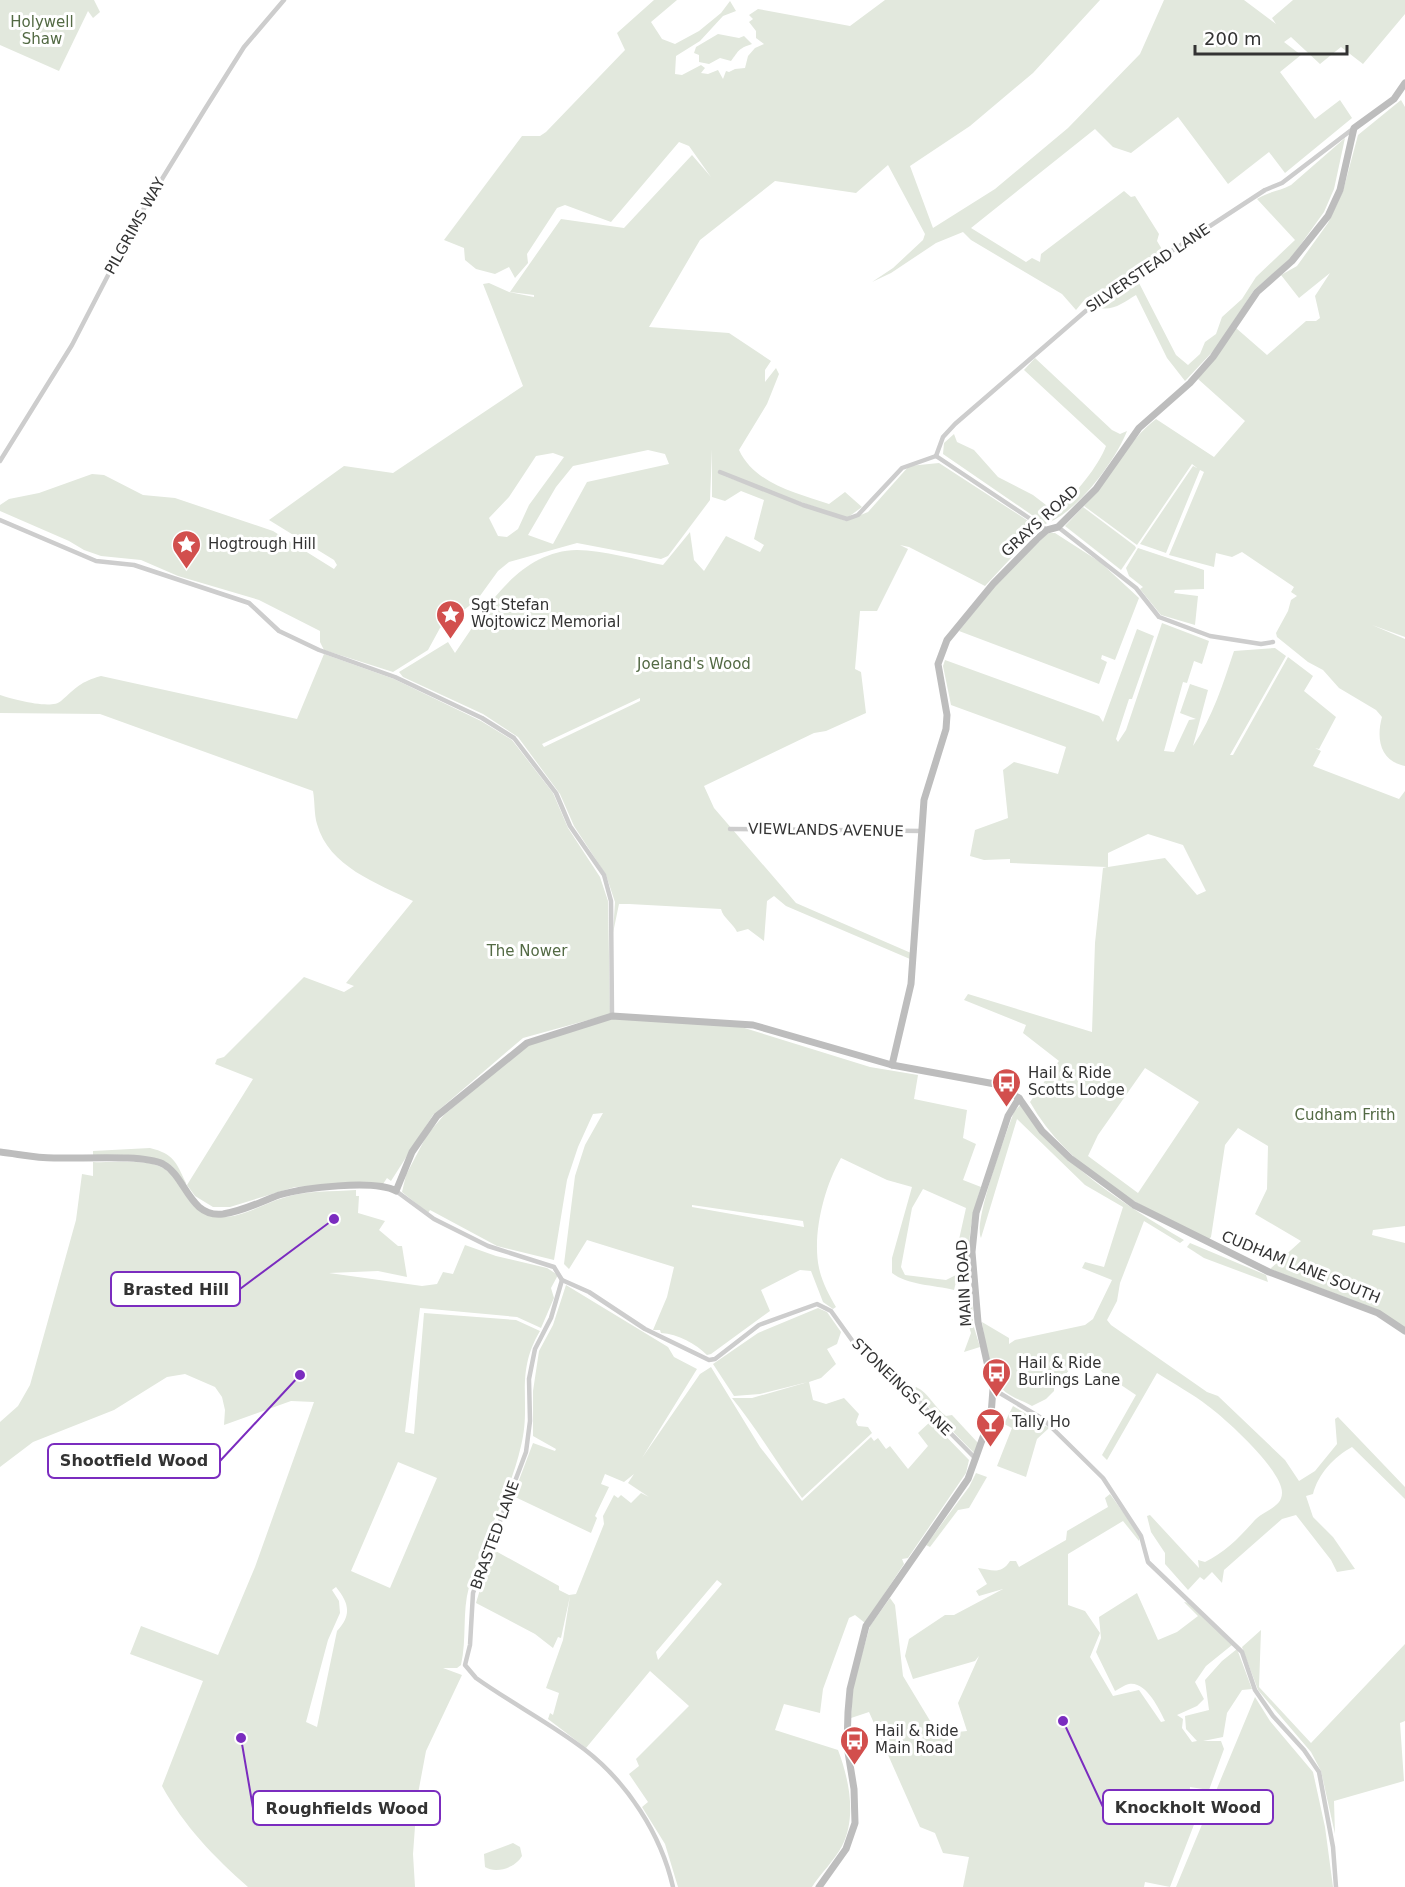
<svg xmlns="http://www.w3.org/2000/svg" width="1405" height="1887" viewBox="0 0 1405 1887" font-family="'DejaVu Sans',sans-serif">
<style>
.green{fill:#e2e8dd;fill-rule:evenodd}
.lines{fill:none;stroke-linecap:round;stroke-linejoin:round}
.street{stroke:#cdcdcd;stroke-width:4.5}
.secondary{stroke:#bdbdbd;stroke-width:7}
.labels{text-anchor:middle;stroke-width:6;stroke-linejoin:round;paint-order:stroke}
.park-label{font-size:15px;fill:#536a44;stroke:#fff}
.street-label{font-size:15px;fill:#333;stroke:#fff}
.poi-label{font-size:15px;fill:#333;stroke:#fff;text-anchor:start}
.leader{fill:none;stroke:#7b2cbf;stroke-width:2}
.callout-dot{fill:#7b2cbf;stroke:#fff;stroke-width:2}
.callout{fill:#fff;stroke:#7b2cbf;stroke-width:2}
.callout-label{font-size:16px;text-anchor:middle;font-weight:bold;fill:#333}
</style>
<rect width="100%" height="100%" fill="#fff"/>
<!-- green -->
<g class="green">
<path d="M0,0H94L100,12L93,18L88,11L59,71L0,45Z"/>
<path d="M654,0H677L651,22L662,39L675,44L699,31L721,13L730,1L736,11L723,16L700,41L676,56L675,74L682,75L701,65L705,68L701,73L708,74L718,70L723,79L726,71L729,72L735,69L745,68L748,56L755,48L764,44L756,38V31L749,22L753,19L749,15L758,9L850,26L885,0H1100L1033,73L970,126L910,166L933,228L995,189L1068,128L1140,54L1164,0H1244L1276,24L1272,18L1293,0H1405V14L1363,64L1341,47L1320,64L1291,37L1284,42L1301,55L1280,72L1315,119L1340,100L1352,118L1285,173L1269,152L1228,184L1178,117L1131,153L1113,147L1095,129L971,228L1026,262L1032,258L1040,262L1041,254L1124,191L1131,197L1135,196L1159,234L1157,241L1163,251L1116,283L1086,298L1076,310L1062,294L971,240L963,232L936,243L891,273L872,282L893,268L923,240L925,234L888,165L856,193L775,181L700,240L649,327L729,333L771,361L765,370V382L776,368L779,374L767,404L739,450C755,484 796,493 829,504L845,492L862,507L847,518L719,474L846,521L868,512L909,466L939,463L1039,528L985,586L909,547L900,545L908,549L877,611H860L855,669L861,672L866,713L826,731L814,733L704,786L714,808L796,903L911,953L910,959L786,906L774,896L767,901L764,941L748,929L737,932C733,923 723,918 721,909L629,904H619L613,933L615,902L606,875L574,826L560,794L518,737L483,714L403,677L399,672L448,642L455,653C485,610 518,551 577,550C603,550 637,560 663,565L690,532L694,560L704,571L726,536L760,552L764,545L754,539L764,500L741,491L725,501L712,497V449L710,500L668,556L661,559L577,543L509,562L498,571L477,600L440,628L428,650L393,672L324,650L320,642V631L259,600L178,576L141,560L101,556L84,550L69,541L0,511V505L9,499L39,493L92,474L104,475L143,495L175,498L273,531L334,569L337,565L334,560L269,520L344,466L393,473L523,386L483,284L489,283L509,292L534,297V295L510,292L561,219L624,228L692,155L711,177L689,146L679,142L611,222L565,205L557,208L527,254L528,263L515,278L509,267L495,274L476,269L465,260L464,248L444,240L522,136H540L546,132L625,50L617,33ZM648,450L665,454L669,464L587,482L553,544L528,535L556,487L573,466ZM553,453L564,457L529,505L518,529L507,537L498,536L489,518L509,497L536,456ZM640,698V701L544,747L542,744Z"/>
<path d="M718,34L739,38L744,36L752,44C737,49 739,51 731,61L720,58L709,64L699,62V55L694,53L696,47Z"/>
<path d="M1401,100L1405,107V637L1372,625L1405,639V766C1380,761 1376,739 1382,717L1376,710L1339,688L1323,670L1308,662L1277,637L1276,633L1288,611L1291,600L1297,596L1291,592L1294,587L1242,552L1232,557L1216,553L1214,567L1169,555L1204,472L1200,470L1166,553L1140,544L1193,466L1197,468L1192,464L1137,545L1084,506C1109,480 1128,440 1156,419L1214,457L1245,421L1198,379L1236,328L1267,355L1306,321H1316L1320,318L1315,296L1330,273L1299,298L1281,275L1297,266L1328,223L1343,191L1358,135Z"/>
<path d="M1345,138L1334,189L1324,212L1291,258L1254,290L1216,348L1185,381L1167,358L1136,295C1124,302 1114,311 1099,308L1133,280L1139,283L1176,355L1188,365L1200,354L1205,342L1216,334L1222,317L1242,299L1256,277L1295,240L1257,199C1270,191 1280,191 1291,185Z"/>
<path d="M1035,358L1112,430L1120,434L1127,431C1116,460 1076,514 1045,524L943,454L944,443L954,434L957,442L974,450L998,477L1033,495L1046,505L1053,515C1070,500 1098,468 1106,446L1024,370Z"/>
<path d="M1083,507L1135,546L1136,548L1121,570L1065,526Z"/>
<path d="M1048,533H1055L1100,562L1139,598L1115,660L1102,655L1101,659L1107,662L1099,684L959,631L998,582Z"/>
<path d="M1138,548L1204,570V589L1175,590L1174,593L1198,596L1195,625L1161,615L1140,589L1143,587L1129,576L1126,568Z"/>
<path d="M1162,623L1209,641L1202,664L1194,661L1187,683L1183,682L1164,751L1174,752L1189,720L1196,719L1180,713L1190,684L1208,690L1193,746C1213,716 1223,684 1234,651L1275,648L1286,656L1230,755H1233L1288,657L1313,676L1304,691L1336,717L1319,749L1315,748L1321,751L1313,766L1399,799L1405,791V1226L1373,1230L1372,1235L1405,1243V1328L1376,1309L1270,1269L1301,1241L1255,1214L1267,1189L1268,1146L1238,1128L1225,1145L1211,1237L1206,1242C1142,1206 1067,1169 1030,1102L1054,1068L1056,1070L1055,1066L1059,1061L1023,1033L1026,1025L964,1000L968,994L1092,1032L1095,943L1103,868L1107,867L1010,863V859L984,860L970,856L975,830L1008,818L1003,770L1014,762L1058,774L1066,747L951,705L943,666L945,660L1099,716L1103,722L1137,629L1154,636L1132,699H1129L1116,739L1118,742L1126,730ZM1148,834L1183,845L1206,891L1197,895L1165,858L1108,867V853ZM1145,1068L1199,1102L1138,1193L1088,1156L1098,1135Z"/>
<path d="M324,654L394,679L481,721L512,740L553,793L568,828L600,877L608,901L610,1014L523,1038L433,1115L391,1181L387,1178L383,1184L295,1187L230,1207H213L195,1196L187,1185L253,1079L215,1064L217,1059L224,1057L304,977L344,992L354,986L346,983L413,901C377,883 329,867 317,824C314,814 315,802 313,791L100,714L0,713V695C12,699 52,710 61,701C77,687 80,682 101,676L297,719Z"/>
<path d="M609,1018L738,1026L870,1067L918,1075L914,1099L967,1110L963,1138L976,1144L963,1180L981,1187C973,1212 966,1239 971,1265L960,1266L965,1254L958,1244L966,1208L923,1189L912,1208L901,1267L905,1275L946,1280L958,1274L954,1290C934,1285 907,1285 892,1273V1258L912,1187L887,1180L841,1158C824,1187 812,1235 819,1268C822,1282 829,1295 836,1307L833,1309L823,1302L811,1271L800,1270L761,1290L770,1311L711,1354L707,1355C696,1344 678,1334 661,1333L660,1330H653L667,1297L674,1267L587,1240L569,1269L564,1264L575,1176L585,1145L603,1113L593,1114L578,1147L567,1180L554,1260L497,1246L430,1210L428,1213L402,1192L406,1175L427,1135L444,1115L470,1093L528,1045ZM692,1205L803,1221L804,1227L692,1207Z"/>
<path d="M1020,1105C1061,1164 1123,1204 1184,1240L1180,1243L1144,1221L1120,1283L1117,1301L1107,1320L1111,1325L1207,1392L1218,1396L1285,1460L1299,1481L1315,1471L1337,1444L1335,1419L1338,1417L1405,1487V1499L1352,1447C1334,1457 1318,1474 1313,1494L1306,1496L1313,1517L1333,1537L1355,1569L1337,1572L1331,1560L1296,1515L1282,1519L1224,1570L1222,1583L1212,1572L1204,1580L1200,1577L1188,1590L1165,1564V1553L1151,1532L1147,1516L1150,1515L1199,1568L1198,1560L1205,1562C1224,1553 1240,1537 1254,1521C1262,1511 1282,1508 1282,1493C1283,1471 1226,1419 1208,1406C1193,1394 1174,1384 1157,1373L1107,1460L1102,1455L1136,1395L1103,1373L1093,1362L1073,1365L1063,1378L1055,1375L1054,1391L1046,1399L1032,1406C1022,1400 1006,1396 1000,1386C989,1371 985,1341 982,1322L1009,1338V1344L1015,1340L1085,1325L1093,1319L1112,1280L1082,1268L1085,1262L1104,1267L1123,1207L1085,1185L1017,1119L981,1238C973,1222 1006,1133 1014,1112Z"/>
<path d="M150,1148C174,1154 176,1162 186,1183L183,1186L167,1164L93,1157V1151Z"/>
<path d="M93,1162C111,1163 145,1159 161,1167C185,1178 183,1213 217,1217C241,1219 262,1204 283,1198C305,1190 332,1192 356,1190V1196H359L358,1213L385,1221L379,1230L398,1246H402L407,1277L378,1271L329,1273L422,1286L437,1284L443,1272L453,1274L465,1245L496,1256L547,1268L558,1275L551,1288L554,1298L541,1328L517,1317L420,1308L405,1432L414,1434L424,1313L516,1320L540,1331C514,1375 532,1403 521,1446C510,1495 482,1539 469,1587C462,1612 467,1639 461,1665L457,1668H443L462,1675L426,1751L417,1799L413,1854L415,1887H248C214,1857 184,1826 162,1786L203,1681L130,1654L141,1626L218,1655L255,1567L314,1402L291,1401L224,1425L225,1410L222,1397L215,1387L185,1374L167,1377L114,1410L33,1442L0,1467V1422L18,1406L30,1385L76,1220L82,1174L93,1176ZM398,1462L437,1478L390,1588L351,1571ZM336,1587C349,1603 352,1615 337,1631L317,1727L306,1722L328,1640L340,1613L339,1601L332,1590Z"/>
<path d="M1190,1243L1266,1275L1268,1282L1204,1258L1187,1247Z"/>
<path d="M566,1285L668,1347L674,1357L697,1369L642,1458L700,1374L711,1367L760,1447L802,1501L871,1437L874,1441L878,1438L886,1449L890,1446L908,1469L928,1446L918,1433L931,1421L969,1460L966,1473L908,1558L902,1559L904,1564L865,1623L855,1615L849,1618L823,1689L820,1713L784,1704L775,1730L838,1750C849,1779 857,1817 842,1846C834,1861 821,1873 812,1887H678L665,1844L642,1807L648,1802L629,1774L639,1766L636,1759L689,1706L650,1671L586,1748L548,1719L550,1713L553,1715L559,1693L546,1688L563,1640L570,1596L561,1638L558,1637L553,1648L535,1634L476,1603L492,1549L559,1586V1590L569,1595L576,1594L604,1524L603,1516L614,1495L618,1498L621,1495L631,1503L641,1493L649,1497L628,1483L634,1474L624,1482L605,1474L601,1484L609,1487L595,1516L597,1518L591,1533L513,1496L533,1443L555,1451L556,1449L533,1436V1391L539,1351L553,1325ZM717,1580L722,1584L658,1660L656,1652Z"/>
<path d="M966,1291H972L973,1324L980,1347L964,1352L971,1333L965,1313L969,1297Z"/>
<path d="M818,1308L827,1312L841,1332L837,1344L827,1349L836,1364L821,1378L809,1382L813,1400L826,1404L844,1398L859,1414L856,1422L858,1426L868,1427L872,1433L802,1498C778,1465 758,1430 732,1398H752L808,1382L760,1394L734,1396L713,1364L758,1333Z"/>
<path d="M916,1387C929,1393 934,1407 946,1416L952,1415L978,1443L974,1453L913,1391Z"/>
<path d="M1013,1406L1049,1428L1037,1439L1026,1477L997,1466L1012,1428L1004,1424Z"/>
<path d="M976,1473L987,1477L969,1508L958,1510L930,1547L926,1545L969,1487Z"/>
<path d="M1110,1494L1140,1536L1139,1541L1123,1521L1068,1554V1605L1085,1611L1100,1633L1090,1657L1113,1696L1139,1690L1161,1722L1165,1721C1159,1709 1146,1681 1129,1684C1124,1685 1119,1689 1115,1691L1096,1652L1101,1638L1099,1617L1137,1593L1158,1640L1177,1632L1198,1616L1184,1602L1189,1603L1232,1645L1206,1666L1195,1682L1204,1699L1197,1706L1177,1715L1183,1719L1182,1728L1192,1742L1197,1741L1186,1729L1185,1716L1209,1710L1205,1680L1222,1661L1237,1649L1252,1689L1242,1690L1227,1713L1223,1737L1203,1741H1221L1224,1749L1209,1790L1190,1787L1189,1809H1200L1170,1887L1145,1882L1144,1887H963L969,1857L943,1853L935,1833L920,1827L869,1712L851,1718L853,1686L870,1626L890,1598L895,1605L903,1676L938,1734L967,1731L958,1703L979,1656L975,1661L913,1679L905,1656L909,1639L945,1615H954L1003,1589L979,1596L976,1591L987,1584L978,1568C992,1570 1001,1575 1010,1561H1016L1019,1567L1066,1540L1067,1531L1108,1507L1105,1498Z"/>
<path d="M1261,1630L1259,1687L1311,1743L1405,1644V1721L1400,1723L1404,1781L1334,1801L1335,1834L1321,1771L1311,1752L1258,1690L1242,1647Z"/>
<path d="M1255,1697L1270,1721L1313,1772L1325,1827L1333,1887H1176Z"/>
<path d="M513,1843L520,1847L522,1856C515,1868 496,1874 485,1867L484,1854Z"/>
</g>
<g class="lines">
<!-- street -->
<g class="street">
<path d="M936,456L943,437L955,424L1103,296L1265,190L1282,183L1354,128"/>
<path d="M936,456L1047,530"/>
<path d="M0,461L72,345L135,223L205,109L244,47L284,0"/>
<path d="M720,472L803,505L847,519L858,515L902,468L936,456"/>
<path d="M0,520L96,561L134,565L249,603L279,631L319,650L395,677L482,718L514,738L556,793L570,826L604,875L611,901L612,1016"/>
<path d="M1058,527L1136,588L1159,617L1210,636L1261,644L1273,642"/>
<path d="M730,829L923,831"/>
<path d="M396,1191L434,1219L488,1246L554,1267L562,1280L589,1292L645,1329L709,1360L715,1359L759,1325L817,1304L831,1311L859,1350L907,1389L976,1459"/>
<path d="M562,1280L551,1318L535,1349L529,1379L530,1421L526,1452L473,1593L470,1645L465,1665L476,1678C511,1703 550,1723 584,1749C627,1782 661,1834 673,1887"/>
<path d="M993,1389L1043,1419L1103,1478L1141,1536L1148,1562L1242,1652L1255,1690L1273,1716L1304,1750L1319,1772L1333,1847L1336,1887"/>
</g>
<!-- secondary -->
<g class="secondary">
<path d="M892,1065L911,984L924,800L946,729L947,715L938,664L947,640L993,584L1037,539L1047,530L1058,527L1096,489L1139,428L1190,383L1213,357L1257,292L1292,261L1328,216L1340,190L1354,128L1394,99L1405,83"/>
<path d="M0,1152C18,1154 36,1158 54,1158C81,1159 142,1154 163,1164C186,1176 189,1218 223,1214C243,1211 260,1202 279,1195C303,1188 374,1179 396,1191L412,1152L437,1116L527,1043L612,1016L753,1025L892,1065L995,1084L1019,1098L1042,1131L1070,1158L1134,1205L1269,1272L1378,1313L1405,1331"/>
<path d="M819,1887L846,1849L855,1823L854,1789L847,1746L848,1712L850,1689L866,1626L968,1479L991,1415L993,1389L978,1322L972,1252L976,1213L1008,1116L1019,1098"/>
</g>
</g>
<!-- icons -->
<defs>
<symbol id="sight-pin" viewBox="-11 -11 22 30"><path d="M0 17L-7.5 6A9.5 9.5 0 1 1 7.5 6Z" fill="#d24f4d" stroke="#fff"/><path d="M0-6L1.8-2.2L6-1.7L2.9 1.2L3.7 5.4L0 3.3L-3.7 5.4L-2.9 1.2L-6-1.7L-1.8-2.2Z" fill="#fff"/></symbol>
<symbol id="bus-pin" viewBox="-11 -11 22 30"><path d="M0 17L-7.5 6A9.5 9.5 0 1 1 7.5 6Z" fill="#d24f4d" stroke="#fff"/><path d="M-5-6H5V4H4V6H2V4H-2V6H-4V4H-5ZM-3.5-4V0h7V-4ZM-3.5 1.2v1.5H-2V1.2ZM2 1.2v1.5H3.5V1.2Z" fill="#fff"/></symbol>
<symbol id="bar-pin" viewBox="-11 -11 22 30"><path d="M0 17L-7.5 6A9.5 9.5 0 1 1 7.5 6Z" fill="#d24f4d" stroke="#fff"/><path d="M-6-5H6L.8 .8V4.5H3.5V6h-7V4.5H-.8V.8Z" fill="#fff"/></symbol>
</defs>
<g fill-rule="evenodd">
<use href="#sight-pin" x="170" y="528" width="33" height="45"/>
<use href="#sight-pin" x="434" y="598" width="33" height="45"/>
<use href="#bus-pin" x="990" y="1066" width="33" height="45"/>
<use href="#bus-pin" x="980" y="1356" width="33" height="45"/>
<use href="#bar-pin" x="974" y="1406" width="33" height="45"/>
<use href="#bus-pin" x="838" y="1724" width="33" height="45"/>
</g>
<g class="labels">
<!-- park labels -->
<g class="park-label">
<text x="42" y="27">Holywell<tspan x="42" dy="17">Shaw</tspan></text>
<text x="694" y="669">Joeland's Wood</text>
<text x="527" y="956">The Nower</text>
<text x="1345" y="1120">Cudham Frith</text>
</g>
<!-- street labels -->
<g class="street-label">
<text transform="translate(135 226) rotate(-61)" y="5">PILGRIMS WAY</text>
<text transform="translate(1148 268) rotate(-34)" y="5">SILVERSTEAD LANE</text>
<text transform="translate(1040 521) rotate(-42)" y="5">GRAYS ROAD</text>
<text transform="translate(826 830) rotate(1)" y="5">VIEWLANDS AVENUE</text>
<text transform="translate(1301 1267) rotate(22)" y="5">CUDHAM LANE SOUTH</text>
<text transform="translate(964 1283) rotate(-93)" y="5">MAIN ROAD</text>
<text transform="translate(902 1387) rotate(44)" y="5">STONEINGS LANE</text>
<text transform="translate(495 1535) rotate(-70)" y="5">BRASTED LANE</text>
</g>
<!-- poi labels -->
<g class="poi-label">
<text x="208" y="549">Hogtrough Hill</text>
<text x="471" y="610">Sgt Stefan<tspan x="471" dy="17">Wojtowicz Memorial</tspan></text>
<text x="1028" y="1078">Hail &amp; Ride<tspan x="1028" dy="17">Scotts Lodge</tspan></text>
<text x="1018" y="1368">Hail &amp; Ride<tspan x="1018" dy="17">Burlings Lane</tspan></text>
<text x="1012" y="1427">Tally Ho</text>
<text x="875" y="1736">Hail &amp; Ride<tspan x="875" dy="17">Main Road</tspan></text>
</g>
</g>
<!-- callouts -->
<path class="leader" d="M334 1219L240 1289M300 1375L220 1461M1063 1721L1103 1807M241 1738L253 1808"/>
<g class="callout-dot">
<circle cx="334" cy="1219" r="6"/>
<circle cx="300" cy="1375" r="6"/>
<circle cx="1063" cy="1721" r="6"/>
<circle cx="241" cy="1738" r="6"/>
</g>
<g class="callout">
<rect x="111" y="1272" width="129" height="34" rx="6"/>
<rect x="48" y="1444" width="172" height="34" rx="6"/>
<rect x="1103" y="1790" width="170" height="34" rx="6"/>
<rect x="253" y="1791" width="187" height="34" rx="6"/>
</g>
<g class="callout-label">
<text x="176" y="1295">Brasted Hill</text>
<text x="134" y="1466">Shootfield Wood</text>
<text x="1188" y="1813">Knockholt Wood</text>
<text x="347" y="1814">Roughfields Wood</text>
</g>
<!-- scale -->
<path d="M1195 45v9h152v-9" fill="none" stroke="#333333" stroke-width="3"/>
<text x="1204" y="45" font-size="18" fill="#333333" stroke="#ffffff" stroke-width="4.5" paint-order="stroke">200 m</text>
</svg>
